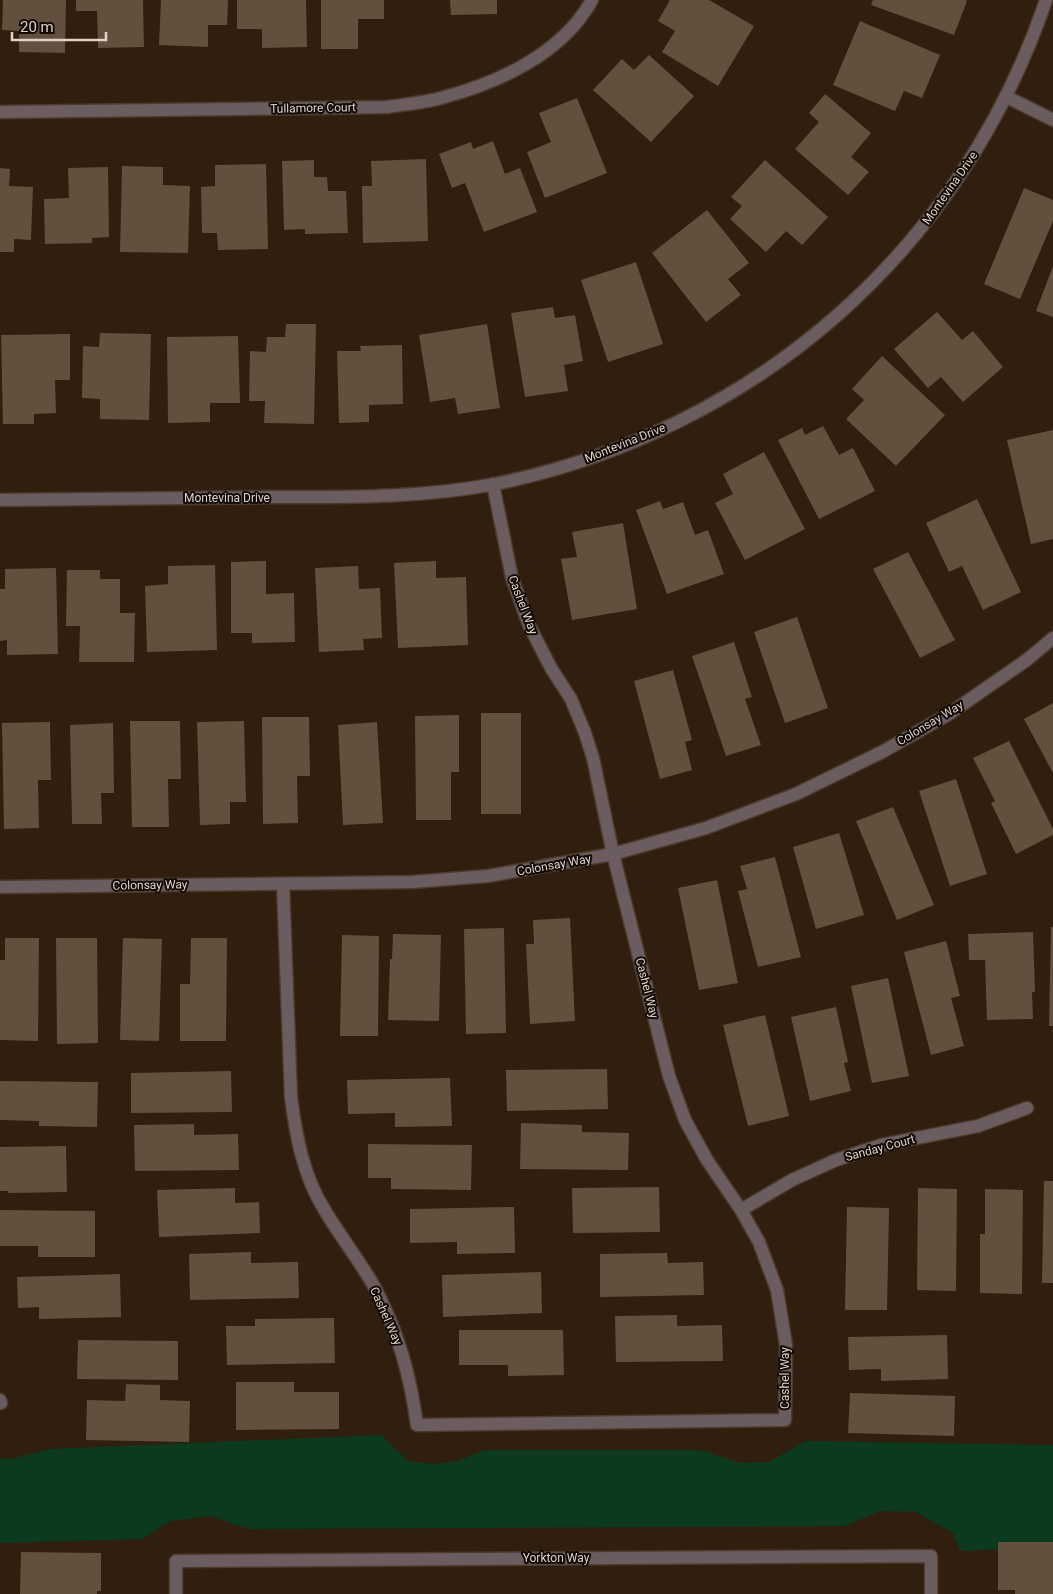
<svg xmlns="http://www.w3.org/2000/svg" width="1053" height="1594" viewBox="0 0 1053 1594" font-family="Roboto,sans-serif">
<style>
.green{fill:#0b3a1f}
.building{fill:#634f3d}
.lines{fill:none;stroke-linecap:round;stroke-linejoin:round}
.minor-casing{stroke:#4c3b2c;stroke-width:15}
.minor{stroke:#6a5c5f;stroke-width:12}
.labels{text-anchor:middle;stroke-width:4;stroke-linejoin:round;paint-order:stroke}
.street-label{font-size:12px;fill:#dfd3c9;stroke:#120a04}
</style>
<rect width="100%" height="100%" fill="#301e0e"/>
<!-- green -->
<path class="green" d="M381,1435L408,1461L434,1464L457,1461L484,1450H693L704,1451L740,1463L769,1462L806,1441L1053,1445V1546L960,1551L953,1533L916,1512L881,1511L845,1526L248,1529L210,1516L171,1521L142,1539L0,1543V1458L10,1459L51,1449Z"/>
<!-- building -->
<g class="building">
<path d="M3,0H66L65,53L19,52V31L2,30Z"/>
<path d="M76,0H143L144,47L98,48L97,11H76Z"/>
<path d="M161,0H228L227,25H208V47L159,45Z"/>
<path d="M237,0H306L307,47L262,48V29H237Z"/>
<path d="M321,0H384V19H358V49H321Z"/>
<path d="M450,0H497V14L451,15Z"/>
<path d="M670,0H709L754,26L718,86L662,52L675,31L658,21Z"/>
<path d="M873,0H965L967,1L954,35L871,5Z"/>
<path d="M860,21L940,55L922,98L904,91L895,111L833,85Z"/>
<path d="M649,55L694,96L651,142L593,90L622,59L634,70Z"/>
<path d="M825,94L871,133L851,157L869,172L848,195L795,149L819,122L809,113Z"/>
<path d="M577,98L607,173L545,198L527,152L551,142L539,113Z"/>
<path d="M493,141L505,174L520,168L537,212L484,232L465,183L452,188L439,154L471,142L473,149Z"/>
<path d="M426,159L428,241L363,243L362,186H372L371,161Z"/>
<path d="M314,160V177H327L328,191H346L348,233L305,234V229L284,230L282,161Z"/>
<path d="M765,160L828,217L802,245L786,231L766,252L730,219L742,206L731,197Z"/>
<path d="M266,164L268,249L218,250L217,233H202L201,187L215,186V165Z"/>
<path d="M122,166L163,167V185L190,186L188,253L120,252Z"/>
<path d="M108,167L109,237L92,238V243L45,244L44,199L69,198L68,168Z"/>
<path d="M0,168L10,169L9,186L33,187L31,240L14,239V252H0Z"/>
<path d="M1024,188L1053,200V221L1020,299L984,284Z"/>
<path d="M707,210L749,263L728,279L741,295L706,322L652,253Z"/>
<path d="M636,262L663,344L608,362L581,280Z"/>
<path d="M1053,266V317L1036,311Z"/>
<path d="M553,307L555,318L575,315L583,361L564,365L568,391L525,397L511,313Z"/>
<path d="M937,312L962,340L973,331L1003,367L963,402L941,377L928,388L894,349Z"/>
<path d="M286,324H316L314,424L264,423L265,401H249L250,351L266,352L267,337H285Z"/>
<path d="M487,324L500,408L458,414L455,398L430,402L419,335Z"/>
<path d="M100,333L151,334L149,420L100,419V399L82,398L83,346L99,347Z"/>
<path d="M70,334V380H55L56,413L34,414V424H3L1,335Z"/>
<path d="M238,336L240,403H210V422L168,423L167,337Z"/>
<path d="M402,345L403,404L369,405V422L339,423L337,351H361L360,346Z"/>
<path d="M882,356L945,415L896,466L846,419L864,400L852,389Z"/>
<path d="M823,426L839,455L853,448L875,491L819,519L778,440L802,428L805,435Z"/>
<path d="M1053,430V539L1031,544L1007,440Z"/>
<path d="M764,452L805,529L745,560L715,503L733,494L723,474Z"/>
<path d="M977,499L1021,592L983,610L962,566L949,572L926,523Z"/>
<path d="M660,501L663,509L683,502L695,535L708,530L724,574L667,594L636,510Z"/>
<path d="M623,523L637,609L572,620L561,559L577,557L572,532Z"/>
<path d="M908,552L955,640L920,658L873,569Z"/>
<path d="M266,561V594L294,593L295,642L252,643V633H231V562Z"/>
<path d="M436,561V578L466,577L468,645L398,648L394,563Z"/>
<path d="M215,565L217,650L147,652L145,586L168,584V566Z"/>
<path d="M358,566L359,589L380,588L382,638L363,639L364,650L319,652L315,568Z"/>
<path d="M56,568L58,654L7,655V640L0,641V589H5V569Z"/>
<path d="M67,570H100V579H120V613H135L134,662H79L80,626H66Z"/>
<path d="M797,617L828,708L785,723L754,632Z"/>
<path d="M734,642L752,697L745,699L761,745L726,756L692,656Z"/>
<path d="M673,670L692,740L685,742L692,770L660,779L634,681Z"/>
<path d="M1053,703V773L1024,719Z"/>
<rect x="481" y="713" width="40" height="101"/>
<path d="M459,715V772H451V820H416L415,716Z"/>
<path d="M262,717H309L310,776H297L298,823L263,824Z"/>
<path d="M130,721H180L181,779H168L169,827H132Z"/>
<path d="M244,721L246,802H230V824L200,825L197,722Z"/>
<path d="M50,722L51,780H38L39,828L4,829L2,723Z"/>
<path d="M377,722L383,823L343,825L338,725Z"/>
<path d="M113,723L114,793H101L102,824H72L70,725Z"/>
<path d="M1009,741L1053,829V835L1016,854L991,803L995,801L973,758Z"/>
<path d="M956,779L987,874L950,886L919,791Z"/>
<path d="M893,807L934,905L897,920L856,821Z"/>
<path d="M839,833L864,915L816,929L793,847Z"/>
<path d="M775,857L801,957L758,967L738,891L747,889L740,866Z"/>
<path d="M717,880L738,983L699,990L678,888Z"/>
<path d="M570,918L575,1021L530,1024L526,944H534L533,920Z"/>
<path d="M1051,927H1053V1026H1049Z"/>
<path d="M504,928L506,1033L466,1034L464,929Z"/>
<path d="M1033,932L1035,992H1032L1033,1019L987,1020L985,960H969L968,934Z"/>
<path d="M393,934L441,935L439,1021L388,1020L390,959H392Z"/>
<path d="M342,935L379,936L378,1036H340Z"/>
<path d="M5,938H39L38,1041L0,1040V960H5Z"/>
<path d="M56,938H97L98,1043L57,1044Z"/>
<path d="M123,938L162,939L159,1041L120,1040Z"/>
<path d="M191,938H227L226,1041H180V984H190Z"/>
<path d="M946,941L960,996L951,998L964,1046L931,1055L904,952Z"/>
<path d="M888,978L909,1076L872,1083L851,986Z"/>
<path d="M836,1007L848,1062L844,1063L851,1091L810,1101L791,1017Z"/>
<path d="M765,1015L789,1116L748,1126L723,1025Z"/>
<path d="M607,1069L608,1109L507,1111L506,1070Z"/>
<path d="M231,1071L232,1112L131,1113V1073Z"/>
<path d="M450,1078L452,1126L395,1127V1113L348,1114L347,1080Z"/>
<path d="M0,1081L98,1082L97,1127L39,1126V1121L0,1120Z"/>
<path d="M521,1123L582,1125V1132L629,1133L628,1170L520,1169Z"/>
<path d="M194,1124V1135L238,1134L239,1170L135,1171L134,1125Z"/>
<path d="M368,1144L472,1145L471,1190L391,1189V1178H368Z"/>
<path d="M66,1146L67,1192L8,1193V1191H0V1147Z"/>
<path d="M1044,1181H1053V1283H1042Z"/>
<path d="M659,1187L660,1232L573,1233L572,1188Z"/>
<path d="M235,1188V1203L259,1202L260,1233L159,1237L157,1190Z"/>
<path d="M918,1188L957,1189L956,1291L917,1290Z"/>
<path d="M985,1189L1023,1190L1022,1294L980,1293V1234H985Z"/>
<path d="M514,1207L515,1253L457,1254V1242L410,1243V1209Z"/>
<path d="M847,1207L889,1208L887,1310H845Z"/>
<path d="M0,1210L95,1211V1257H38V1246H0Z"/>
<path d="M251,1252V1263L298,1262L299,1298L190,1300L189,1254Z"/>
<path d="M667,1253L668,1263L703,1262L704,1295L600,1297V1254Z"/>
<path d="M541,1272L542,1313L443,1317L442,1275Z"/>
<path d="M120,1274L121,1317L39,1319V1307L18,1308L17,1277Z"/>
<path d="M677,1315V1326L722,1325L723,1361L616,1362L615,1316Z"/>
<path d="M334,1318L335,1363L227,1365L226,1326H255V1319Z"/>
<path d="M459,1330H563L564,1375L508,1376V1365H459Z"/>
<path d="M947,1335L948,1379L881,1381V1369L849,1370L848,1337Z"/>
<path d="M78,1340L178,1341V1380L77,1379Z"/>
<path d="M236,1382H294V1392H339V1429L236,1430Z"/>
<path d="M126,1384L160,1385V1400L190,1401L189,1442L86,1440L87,1400L125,1401Z"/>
<path d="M850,1393L955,1396L954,1436L848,1433Z"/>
<path d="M998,1542H1053V1594H1015V1590H998Z"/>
<path d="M21,1552L101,1553V1591H97V1594H20Z"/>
</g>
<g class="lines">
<defs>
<g id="minor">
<path d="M1007,97L1053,120"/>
<path d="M0,112L388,107C405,104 424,103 441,98C498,83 562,54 592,0"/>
<path d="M0,500C91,499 182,498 273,497C347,497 422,498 495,484C755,431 961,251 1046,0"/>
<path d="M283,884L291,1097C296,1136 303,1175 324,1209C340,1236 360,1261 375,1288C399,1334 410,1375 417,1425L785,1420L786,1345L777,1290L759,1242L741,1210L707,1160L685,1120L669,1076L613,854L593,758L585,733L571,699L551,668L529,625L512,578L493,484"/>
<path d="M0,887L412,882L488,876L613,854L706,828L796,794L882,752L949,714L1028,659L1053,638"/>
<path d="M741,1210L792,1180L836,1160L881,1145L978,1126L1027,1108"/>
<path d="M0,1400L1,1403"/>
<path d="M176,1594V1561L931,1556V1594"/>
</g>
</defs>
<!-- minor casing -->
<use href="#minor" class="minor-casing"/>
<!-- minor -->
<use href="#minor" class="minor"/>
</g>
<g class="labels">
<!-- street labels -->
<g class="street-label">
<text transform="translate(313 108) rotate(-1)" y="4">Tullamore Court</text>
<text transform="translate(950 188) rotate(-55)" y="4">Montevina Drive</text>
<text transform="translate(625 443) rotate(-22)" y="4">Montevina Drive</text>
<text x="227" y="502">Montevina Drive</text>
<text transform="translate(523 605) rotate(69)" y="4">Cashel Way</text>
<text transform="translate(930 723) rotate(-31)" y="4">Colonsay Way</text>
<text transform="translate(554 865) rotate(-10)" y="4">Colonsay Way</text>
<text transform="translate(150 885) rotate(-1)" y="4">Colonsay Way</text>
<text transform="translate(647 988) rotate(76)" y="4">Cashel Way</text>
<text transform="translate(880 1148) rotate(-15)" y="4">Sanday Court</text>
<text transform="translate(386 1316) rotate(66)" y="4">Cashel Way</text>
<text transform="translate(785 1378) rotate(-90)" y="4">Cashel Way</text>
<text x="556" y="1562">Yorkton Way</text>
</g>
</g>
<!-- scale -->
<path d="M12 32v8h94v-8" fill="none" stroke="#dfd3c9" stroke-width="2.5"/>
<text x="20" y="32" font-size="15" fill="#dfd3c9" stroke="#120a04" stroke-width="4" paint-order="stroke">20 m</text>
</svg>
